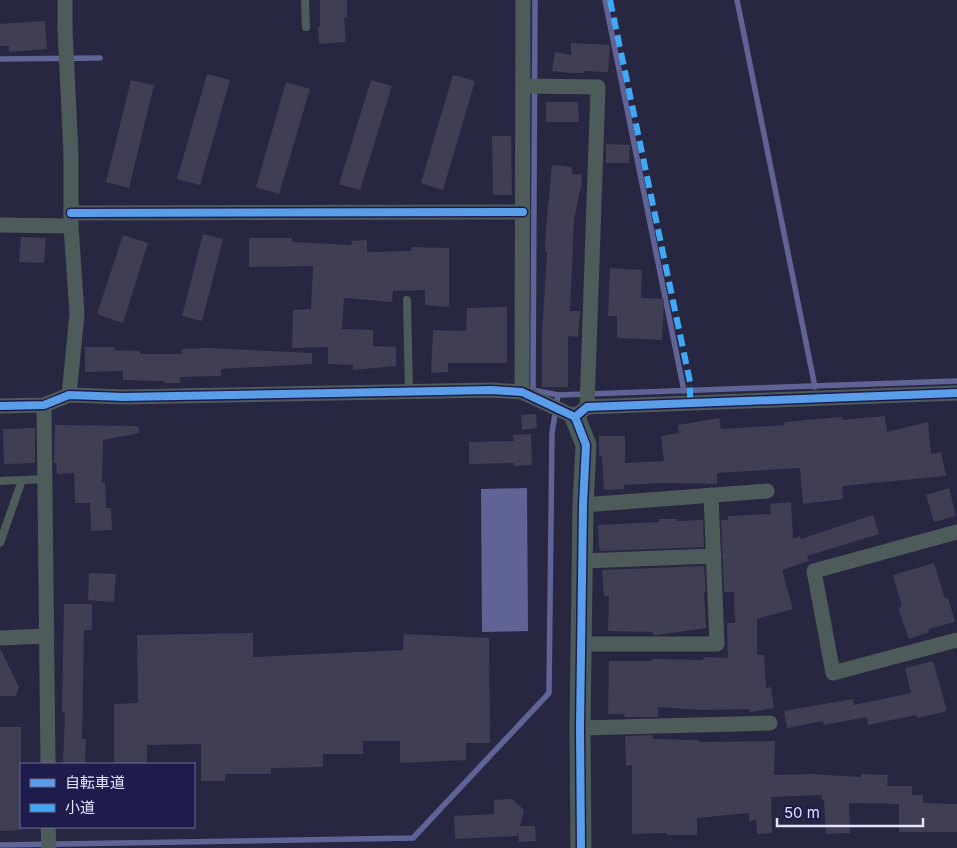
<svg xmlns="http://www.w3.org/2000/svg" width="957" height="848" viewBox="0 0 957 848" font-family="Inter,'Noto Sans JP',sans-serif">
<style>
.water{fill:#606395}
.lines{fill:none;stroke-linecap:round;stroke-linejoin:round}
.stream{stroke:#606395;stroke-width:5.5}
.building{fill:#3f3e53}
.lane{stroke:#4e5b5b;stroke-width:8}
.street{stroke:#4e5b5b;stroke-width:15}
.secondary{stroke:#4b5b59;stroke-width:21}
.quiet{stroke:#3fa9f5;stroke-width:6;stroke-dasharray:12 6;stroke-linecap:butt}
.cycleway-casing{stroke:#1e1c4d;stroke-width:11}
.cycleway{stroke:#5a9eea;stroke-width:8}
</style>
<rect width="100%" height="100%" fill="#282742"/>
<!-- water -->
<path class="water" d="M527,488L528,631L482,632L481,489Z"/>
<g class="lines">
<!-- stream -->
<g class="stream">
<path d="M605,0L684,391"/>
<path d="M737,0L815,387"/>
<path d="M0,59L100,58"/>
<path d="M558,395L957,381"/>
<path d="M0,845L413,838L549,693L552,433L558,395L533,390L535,0"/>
</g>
</g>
<!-- building -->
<g class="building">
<path d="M320,0H347V18H344L346,42L319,44L318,27H320Z"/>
<path d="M45,21L47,49L9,52V46H0V24Z"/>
<path d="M571,43L610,45L608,72L584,71V73H571L552,71L555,52L571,55Z"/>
<path d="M207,74L230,80L200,185L177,179Z"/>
<path d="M453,75L475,81L443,190L421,183Z"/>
<path d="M131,80L154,85L129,188L106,182Z"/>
<path d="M371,80L392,86L360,190L339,184Z"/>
<path d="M286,82L310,89L279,194L256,187Z"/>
<path d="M546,102H578L579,122H546Z"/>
<path d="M492,136H511L512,195H493Z"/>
<path d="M606,144L630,145L629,163H606Z"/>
<path d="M552,165L572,167V174L582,175L581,190H580L574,220L570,311H580L578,337L568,336V387H542V335L547,252H545L546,227Z"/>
<path d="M203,234L223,239L202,321L182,316Z"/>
<path d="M123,235L148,243L123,323L97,314Z"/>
<path d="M21,237L46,238L44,263L19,262Z"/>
<path d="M249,238H292V242L352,245L351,241L367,240V252L411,251V247L449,248V307L425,305V290L393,291L392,302L344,298L342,329L373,330V346L396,347V366L353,370V365L328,364V347L292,348L293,310L311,309L313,266L249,267Z"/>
<path d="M610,268L642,270L641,298L664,299L662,340L617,338V316H608Z"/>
<path d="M507,307V363H448V372L431,373L433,330L466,331L467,308Z"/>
<path d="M85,347H115L114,350L140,351V354H182V349L206,348L312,353V364L221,369V376L180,377V383H164V381L123,380V371L85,372Z"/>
<path d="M536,414L537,428L522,430L521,415Z"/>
<path d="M885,416L887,432L928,422L931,454L941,452L946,476L842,486L843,499L803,504L800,468L717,473V484L662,483L624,485V489L604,490L602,456H599V436H625V463L664,461L661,436L679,433L678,425L719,418L721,429L785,425L784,422L842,417V420Z"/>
<path d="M55,425L138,426L139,433L103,440L102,483H105L106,508H111L112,530L91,531L90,503H75L74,473L57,474L56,463H54Z"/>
<path d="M35,428V463L4,464L3,429Z"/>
<path d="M531,434L532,465L514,466V463L469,464V442L514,441L513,435Z"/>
<path d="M949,488L956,516L934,522L926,495Z"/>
<path d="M791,502L793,539L800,536L801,539L873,515L879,534L807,556L809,561L782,570L793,609L757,619V655H764L766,688L771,687L774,708L750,712L749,709L702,710L658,707V717H625L624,714H608L609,661H652V659L703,660L704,657L728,658L727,623H735L734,592H724L721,520H728V516L771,514L770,504Z"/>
<path d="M659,519H677V521L703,520L704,547L601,551L599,548L598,525L659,522Z"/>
<path d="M934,563L945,599L948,598L955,622L928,629L929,632L909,639L898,608L902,607L893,575Z"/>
<path d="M704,566L706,592H704L706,628L657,635H653V632L608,631L609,596H604L602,570Z"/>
<path d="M89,573L116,574L114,602L88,600Z"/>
<path d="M64,604H92V630H84L82,739H86L85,764H63L65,712H62Z"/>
<path d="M253,633V657L403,650L404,634L489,638L490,743H466V760L400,763V741H363V754H323V767L271,768V774H225V781H201V744L147,745V764H114V704L138,703L137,635Z"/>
<path d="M0,648L19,687L16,696H0Z"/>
<path d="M933,661L947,711L917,718L916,715L868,725L867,717L824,725L823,721L787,728L784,711L853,699L854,705L911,693L905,668Z"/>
<path d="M0,727H21V830L0,831Z"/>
<path d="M653,735V739L699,740V742L775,741L774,775L813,774L861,777V774L888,775L887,786H912V795H923V803L957,804V832H899V804L849,803L850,833L826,834L824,800H822V795L771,797L772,833L757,834L756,820L749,821V813L697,818V835H667V833L632,834V765L626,766L625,736Z"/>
<path d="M512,799L524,810L520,826H535L536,841L519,842L518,832L517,836L455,839L454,816L494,814V800Z"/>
</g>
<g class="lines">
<!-- lane -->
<g class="lane">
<path d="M305,0L306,27"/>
<path d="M407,300L409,392"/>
<path d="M0,481L45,479"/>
<path d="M0,543L22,480"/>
</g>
<!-- street -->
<g class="street">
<path d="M65,0V29L71,154V226L77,314L69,395"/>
<path d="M523,86L598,87L587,407"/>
<path d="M71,213L523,212"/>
<path d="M0,225L71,226"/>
<path d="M522,392L523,0"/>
<path d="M44,405L48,764"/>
<path d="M0,406L44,405L69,395L124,397L492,390L522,392L575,417L587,407L957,393"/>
<path d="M583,505L767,491"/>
<path d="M957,532L814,571L833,673L957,640"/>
<path d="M582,561L714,556"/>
<path d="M0,638L46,636"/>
<path d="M581,644H717L711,495"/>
<path d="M580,728L770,723"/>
<path d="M48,827L49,848"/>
</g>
<!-- secondary -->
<path class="secondary" d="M575,417L586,445L583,505L580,728L581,848"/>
<!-- quiet -->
<path class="quiet" d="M610,0L690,382V402"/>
<defs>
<g id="cycleway">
<path d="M71,213L523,212"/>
<path d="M0,406L44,405L69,395L124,397L492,390L522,392L575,417L587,407L957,393"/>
<path d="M575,417L586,445L583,505L580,728L581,848"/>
</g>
</defs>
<!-- cycleway casing -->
<use href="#cycleway" class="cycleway-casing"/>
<!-- cycleway -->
<use href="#cycleway" class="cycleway"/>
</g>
<!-- legend -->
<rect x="20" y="763" width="175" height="65" fill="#1e1c4d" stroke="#6c6c94"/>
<rect x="30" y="779" width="25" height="8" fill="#5a9eea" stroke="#6c6c94"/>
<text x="65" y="788" font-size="15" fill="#e1e4fe">自転車道</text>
<rect x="30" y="804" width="25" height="8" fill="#3fa9f5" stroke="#6c6c94"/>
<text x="65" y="813" font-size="15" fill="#e1e4fe">小道</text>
<!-- scale -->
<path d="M777 818v8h146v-8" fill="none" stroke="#e1e4fe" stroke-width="2.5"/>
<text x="784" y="818" font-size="15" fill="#e1e4fe" stroke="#1e1c4d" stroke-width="4" paint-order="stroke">50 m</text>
</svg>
